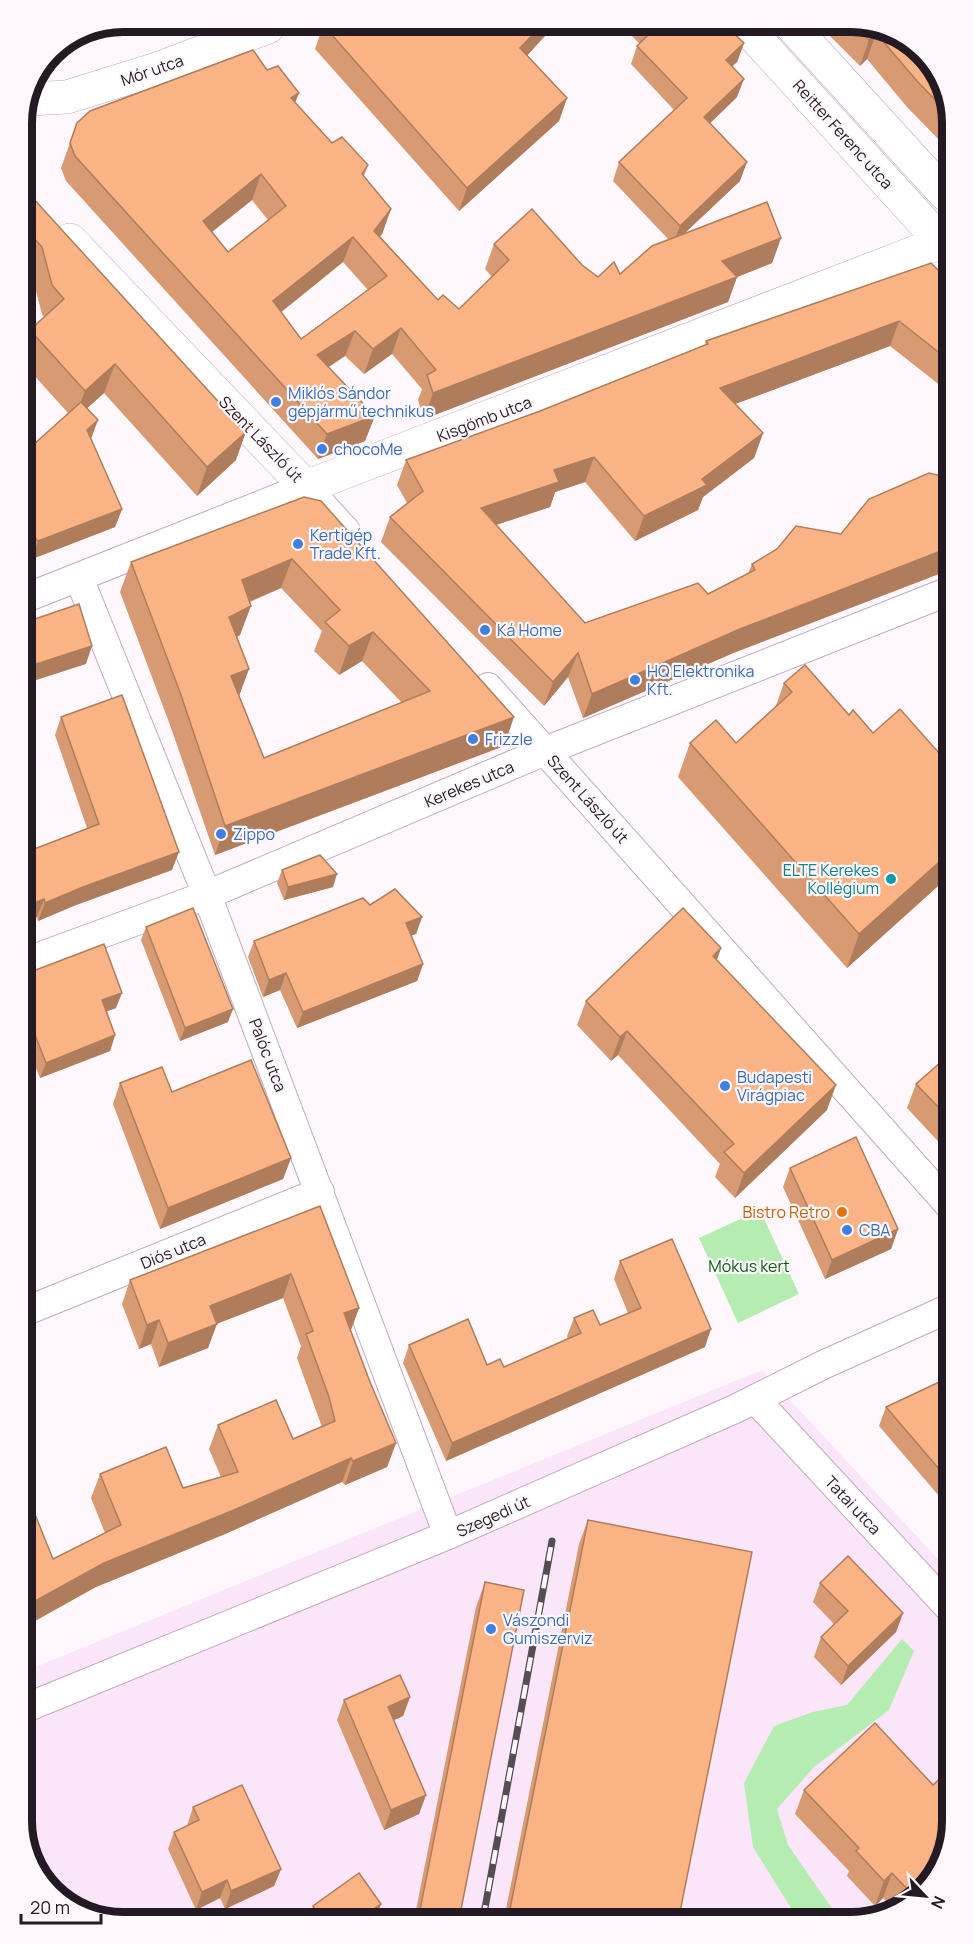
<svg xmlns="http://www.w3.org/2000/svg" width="973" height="1944" viewBox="0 0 973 1944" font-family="Manrope,sans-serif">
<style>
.built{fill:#fbe6f9}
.green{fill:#b4ecb2}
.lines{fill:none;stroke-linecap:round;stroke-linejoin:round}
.minor-casing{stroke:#c3a9c1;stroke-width:30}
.tertiary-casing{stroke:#c3a9c1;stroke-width:34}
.minor{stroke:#fff;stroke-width:28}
.tertiary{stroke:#fff;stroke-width:33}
.rail-casing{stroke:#554c54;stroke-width:7}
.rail{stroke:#fef8fd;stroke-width:4.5;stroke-dasharray:14;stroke-linecap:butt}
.wall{fill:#d79a72;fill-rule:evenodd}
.shaded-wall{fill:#af7d5c}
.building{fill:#fab384;stroke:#af7d5c;stroke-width:1.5;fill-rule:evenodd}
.shop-dot{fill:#3f7fe0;stroke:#fef8fd;stroke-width:2}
.culture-dot{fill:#0f9aa8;stroke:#fef8fd;stroke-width:2}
.food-dot{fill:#e8710a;stroke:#fef8fd;stroke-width:2}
.labels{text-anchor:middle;stroke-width:4.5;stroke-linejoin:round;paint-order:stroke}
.street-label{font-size:16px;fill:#241a23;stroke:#fef8fd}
.shop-label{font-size:16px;fill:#366cbe;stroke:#fef8fd;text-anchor:start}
.culture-label{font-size:16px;fill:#0d838f;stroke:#fef8fd;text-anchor:end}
.food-label{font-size:16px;fill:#c56008;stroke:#fef8fd;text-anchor:end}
.park-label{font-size:16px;fill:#0e5d15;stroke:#fef8fd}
.rim{fill:none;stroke:#241a23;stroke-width:8}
</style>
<rect width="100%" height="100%" fill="#fef8fd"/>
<!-- built -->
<path class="built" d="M762,1370L951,1573L952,1822L935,1878L889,1915L116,1923L61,1902L29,1860L28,1670Z"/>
<!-- green -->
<g class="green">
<path d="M760,1210L799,1294L738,1323L699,1238Z"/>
<path d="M902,1639L914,1651L889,1710L814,1767L777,1809L788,1845L831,1907L842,1916H796L753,1847L744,1783L774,1726L813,1712L847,1705Z"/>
</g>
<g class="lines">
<defs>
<g id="minor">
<path d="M79,578L207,895L448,1535"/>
<path d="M23,599L306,487L346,531"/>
<path d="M488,687L949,1205"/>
<path d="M25,962L207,895L545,751L947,592"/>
<path d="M26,1311L320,1192"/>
<path d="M755,1399L951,1610"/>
<path d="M28,1707L448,1535L735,1409L825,1364L950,1308"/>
</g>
<g id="tertiary">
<path d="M741,22L945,246"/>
<path d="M788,22L945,194"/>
<path d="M29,99L67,97L157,69L268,27"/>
<path d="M70,240L306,487L942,242"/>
</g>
</defs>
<!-- minor casing -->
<use href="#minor" class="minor-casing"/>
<!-- tertiary casing -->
<use href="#tertiary" class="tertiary-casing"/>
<!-- minor -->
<use href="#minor" class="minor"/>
<!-- tertiary -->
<use href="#tertiary" class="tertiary"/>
<defs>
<path id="rail" d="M483,1919L552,1541"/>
</defs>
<!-- rail casing -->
<use href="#rail" class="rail-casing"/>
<!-- rail -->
<use href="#rail" class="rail"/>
</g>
<!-- wall -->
<g class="wall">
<path d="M857,21L912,42L944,84L945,146L907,107L867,59L860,66L829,35L833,22Z"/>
<path d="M626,23H723L744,43L737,62L732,66L737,97L710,123L740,181L684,234L781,238L772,263L737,277L728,302L424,419L418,400L422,389L392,354L364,374L345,356L328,367L365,441L318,459L66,181L61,168L77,123L267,70L299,93L295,102L332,143L368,165L364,176L391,209L382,234L380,236L438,300L459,309L492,277L485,269L494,244L582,265L598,277L620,274L669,240L613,181L619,162L674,110L631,64L637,46L640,44L624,28ZM252,200L268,220L228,252L212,232ZM343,262L368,290L301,339L281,312Z"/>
<path d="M556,24L527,55L567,98L559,121L459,211L315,49L323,26Z"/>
<path d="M21,185L236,460L197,496L104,393L87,408L91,439L122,509L115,527L32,559L23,550V454L68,413L22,362V352L30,330L44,317L42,314L32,276L22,265Z"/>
<path d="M945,277L946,390L890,346L735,404L763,433L754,458L703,497L698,510L635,541L585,482L555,492L550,507L496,525L585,623L708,594L748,574L752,564L841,534L929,473L731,654L583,718L568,677L544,706L381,542L390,517L407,503L397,485L406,460L540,411L705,345L706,341Z"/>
<path d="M304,497L504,746L215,855L170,725L120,592L131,562ZM281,588L322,631L314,651L339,675L362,661L402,703L264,758L239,696L237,637L240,635L250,602Z"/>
<path d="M784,683L849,715L873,733L947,762L948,877L847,968L678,777L690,743H736L775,708Z"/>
<path d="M61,717L172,870L76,905L38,921L37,917L25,922L87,828L55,735Z"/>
<path d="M282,870L333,887L284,900L277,883Z"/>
<path d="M370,905L422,917L416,934L411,935L423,964L417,981L297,1028L280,990L263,997L248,957L254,941Z"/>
<path d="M146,927L228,1022L180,1041L141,940Z"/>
<path d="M721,948L717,960L827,1110L735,1198L715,1177L720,1164L618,1055L611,1061L577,1025L586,1001Z"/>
<path d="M25,974L116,1008L107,1011L115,1035L110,1051L40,1078L26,1043Z"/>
<path d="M949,1055V1153L907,1108L916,1084Z"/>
<path d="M120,1083L172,1092L291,1158L283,1179L160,1229L113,1104Z"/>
<path d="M790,1168L898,1229L891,1249L825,1279L783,1187Z"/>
<path d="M320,1206L359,1308L351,1330L370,1382L396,1443L387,1467L345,1485L342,1482L225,1534L96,1587L53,1559L105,1533L91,1498L100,1474L183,1488L221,1477L209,1449L218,1425L293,1439L322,1427L297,1358L301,1346L283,1298L216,1324L208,1348L159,1367L151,1344L139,1349L122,1304L130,1280Z"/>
<path d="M620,1261L705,1347L446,1461L403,1363L409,1345L487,1365L504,1367L568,1339L567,1336L574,1318L600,1325L628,1313L614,1279Z"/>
<path d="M950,1377L951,1510L879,1426L886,1407Z"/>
<path d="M588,1520L679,1917L504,1919L579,1544Z"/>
<path d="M485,1582L459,1920H414L476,1607Z"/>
<path d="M820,1583L903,1613L896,1632L841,1685L814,1657L821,1637L834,1624L813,1602Z"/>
<path d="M410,1697L403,1716L394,1720L426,1795L419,1814L384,1830L337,1720L344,1700Z"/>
<path d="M952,1743V1765L946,1759Z"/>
<path d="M804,1790L935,1878L895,1910L883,1898L875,1906L847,1876L849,1871L795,1814Z"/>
<path d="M193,1807L281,1869L274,1886L225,1909L220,1898L196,1910L168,1849L174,1832L187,1826Z"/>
<path d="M381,1904L376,1917L371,1920L309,1921L308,1919L313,1906Z"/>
</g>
<!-- shaded-wall -->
<g class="shaded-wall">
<path d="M543,24H556L512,72L520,48Z"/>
<path d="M876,33L867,59L860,66L869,40Z"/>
<path d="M744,43L737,62L719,79L726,60Z"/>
<path d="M744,79L737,97L697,136L704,117Z"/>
<path d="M299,93L289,118L291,98Z"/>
<path d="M567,98L559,121L459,211L467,188Z"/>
<path d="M747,162L740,181L673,244L680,226Z"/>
<path d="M261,174L252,200L194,246L203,221Z"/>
<path d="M391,209L382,234L367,253L374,231Z"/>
<path d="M353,237L343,262L264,326L273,301Z"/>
<path d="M781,238L772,263L737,277L728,302L424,419L433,393L722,261Z"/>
<path d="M899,321L890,346L711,413L720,388Z"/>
<path d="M401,328L392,354L364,374L373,349Z"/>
<path d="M355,331L345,356L308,381L317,355Z"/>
<path d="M115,364L104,393L74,420L85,391Z"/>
<path d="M375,416L365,441L318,459L327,434Z"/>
<path d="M98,420L91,439L87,430Z"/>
<path d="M246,432L236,460L197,496L207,467Z"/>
<path d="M763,433L754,458L703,497L698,510L635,541L644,516L702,479Z"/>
<path d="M594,457L585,482L555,492L550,507L472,533L481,508L554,470Z"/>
<path d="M122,509L115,527L32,559L38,541Z"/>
<path d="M946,549L947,571L731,654L583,718L592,694L740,629Z"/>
<path d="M292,559L281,588L231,609L242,580Z"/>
<path d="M251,606L240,635L219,646L229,617Z"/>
<path d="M373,632L362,661L339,675L349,646Z"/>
<path d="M92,646L86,664L24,684V668Z"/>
<path d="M578,653L568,677L544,706L553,682Z"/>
<path d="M249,669L238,699L231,676Z"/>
<path d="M514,717L504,746L215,855L225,826Z"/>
<path d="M179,852L172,870L76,905L38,921L45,903L83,887Z"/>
<path d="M948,854V877L847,968L859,934Z"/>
<path d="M337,874L333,887L284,900L288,887Z"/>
<path d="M44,899L37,917L25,922V907Z"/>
<path d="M422,917L416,934L400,940L406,923Z"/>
<path d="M721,948L712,973L713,956Z"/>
<path d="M423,964L417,981L297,1028L303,1012Z"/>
<path d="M286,973L280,990L263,997L269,980Z"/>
<path d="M122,993L116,1008L97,1015L102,1000Z"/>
<path d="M233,1009L228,1022L180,1041L185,1028Z"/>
<path d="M32,1027L26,1043H25V1030Z"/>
<path d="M627,1031L618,1055L611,1061L620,1037Z"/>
<path d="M115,1035L110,1051L40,1078L46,1063Z"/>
<path d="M836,1085L827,1110L735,1198L744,1173Z"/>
<path d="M291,1158L283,1179L160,1229L168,1208Z"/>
<path d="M898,1229L891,1249L825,1279L832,1260Z"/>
<path d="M291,1274L283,1298L201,1330L210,1306Z"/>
<path d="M359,1308L350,1332L344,1313Z"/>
<path d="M159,1320L151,1344L139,1349L147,1325Z"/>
<path d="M217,1324L208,1348L159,1367L168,1343Z"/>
<path d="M711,1329L705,1347L446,1461L452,1443Z"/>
<path d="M34,1373L27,1393V1388Z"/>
<path d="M396,1443L387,1467L345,1485L353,1461Z"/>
<path d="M351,1458L342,1482L225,1534L96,1587L28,1625V1605L104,1563Z"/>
<path d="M903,1613L896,1632L841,1685L848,1666Z"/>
<path d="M410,1697L403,1716L381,1726L388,1707Z"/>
<path d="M426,1795L419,1814L384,1830L391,1810Z"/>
<path d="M281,1869L274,1886L225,1909L231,1891Z"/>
<path d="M892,1873L883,1898L875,1906L884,1881Z"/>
<path d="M227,1880L220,1898L196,1910L202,1892Z"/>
<path d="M381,1904L376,1917L371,1920H357Z"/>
</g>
<!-- building -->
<g class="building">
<path d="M851,21H857L912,42L944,84L945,110L917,81L876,33L869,40Z"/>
<path d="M645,23H723L744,43L726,60L744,79L704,117L747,162L680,226L619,162L687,98L637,46L652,31Z"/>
<path d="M543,24L520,48L567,98L467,188L324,26Z"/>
<path d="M253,50L267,70L278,66L299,93L291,98L332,143L342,137L368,165L362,174L391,209L374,231L438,300L443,295L459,309L509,260L494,244L532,209L582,265L598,277L614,262L620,274L652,246L767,202L781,238L722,261L737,277L433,393L427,375L436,370L401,328L373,349L355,331L317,355L375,416L327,434L75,156L70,143L77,123L90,111ZM261,174L286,206L228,252L203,221ZM353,237L387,276L301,339L273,301Z"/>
<path d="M21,185L246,432L207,467L115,364L85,391L30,330L64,299L52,285L42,247L22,225Z"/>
<path d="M931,263L945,277L946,358L899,321L720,388L763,433L702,479L707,485L644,516L594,457L554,470L559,482L481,508L585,623L698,583L708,594L755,570L752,564L777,549L796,526L841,534L869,499L929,473L946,477V549L740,629L592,694L578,653L553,682L390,517L423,491L406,460L540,411L708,344L706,341Z"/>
<path d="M81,402L98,420L87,430L122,509L38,541L23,524V454Z"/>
<path d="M304,497L321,501L514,717L225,826L181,695L131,562ZM292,559L340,610L325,622L349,646L373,632L430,691L264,758L231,676L249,669L229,617L251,606L242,580Z"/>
<path d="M79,604L92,646L24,668L23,630L31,627L29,621Z"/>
<path d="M805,665L849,715L853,710L873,733L900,709L947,762L948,854L859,934L690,743L716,720L736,743L792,692L784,683Z"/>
<path d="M122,695L179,852L83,887L45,903L44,899L25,907L24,853L99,824L61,717Z"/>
<path d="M320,855L337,874L288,887L282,870Z"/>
<path d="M395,889L422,917L406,923L423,964L303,1012L286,973L269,980L254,941L363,898L370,905Z"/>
<path d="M193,908L233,1009L185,1028L146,927Z"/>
<path d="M683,908L721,948L713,956L836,1085L744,1173L724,1152L734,1144L627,1031L620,1037L586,1001Z"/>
<path d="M104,944L122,993L102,1000L115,1035L46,1063L32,1027L25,1030V974Z"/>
<path d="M949,1055V1118L916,1084Z"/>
<path d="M251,1060L291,1158L168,1208L120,1083L162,1067L172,1092Z"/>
<path d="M856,1137L898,1229L832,1260L790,1168Z"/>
<path d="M320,1206L359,1308L344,1313L370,1382L396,1443L353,1461L351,1458L234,1510L104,1563L28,1605L27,1514L34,1512L53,1559L121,1525L100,1474L166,1447L183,1488L238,1472L218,1425L276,1400L293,1439L335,1421L329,1397L306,1334L313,1331L291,1274L210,1306L217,1324L168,1343L159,1320L147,1325L130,1280Z"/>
<path d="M672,1239L711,1329L452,1443L409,1345L468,1319L487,1365L500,1359L504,1367L581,1333L574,1318L593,1310L600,1325L641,1308L620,1261Z"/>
<path d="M26,1354L34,1373L27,1388Z"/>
<path d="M950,1377L951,1483L886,1407Z"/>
<path d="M588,1520L752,1552L679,1917L508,1919Z"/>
<path d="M848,1556L903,1613L848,1666L821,1637L848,1611L820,1583Z"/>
<path d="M485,1582L524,1590L459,1920H418Z"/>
<path d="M400,1675L410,1697L388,1707L426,1795L391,1810L344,1700Z"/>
<path d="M875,1723L933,1785L943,1776L952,1786V1822L935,1878L913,1895L892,1873L884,1881L856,1851L859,1848L804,1790Z"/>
<path d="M242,1785L281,1869L231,1891L227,1880L202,1892L174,1832L199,1820L193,1807Z"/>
<path d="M359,1873L381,1904L357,1920L323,1921L313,1906Z"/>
</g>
<!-- markers -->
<g class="shop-dot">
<circle cx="276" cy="402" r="6"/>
<circle cx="322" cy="449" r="6"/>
<circle cx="298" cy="544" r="6"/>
<circle cx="485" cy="630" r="6"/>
<circle cx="635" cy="680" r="6"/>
<circle cx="473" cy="739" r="6"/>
<circle cx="221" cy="834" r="6"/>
<circle cx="725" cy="1086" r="6"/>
<circle cx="847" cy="1230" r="6"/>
<circle cx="491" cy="1629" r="6"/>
</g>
<circle class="culture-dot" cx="891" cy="879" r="6"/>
<circle class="food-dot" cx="842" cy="1212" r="6"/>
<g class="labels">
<!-- street labels -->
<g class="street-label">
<text transform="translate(152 70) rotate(-19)" y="6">Mór utca</text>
<text transform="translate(843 134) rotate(48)" y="6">Reitter Ferenc utca</text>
<text transform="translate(484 419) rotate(-21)" y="6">Kisgömb utca</text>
<text transform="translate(261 439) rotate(46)" y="6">Szent László út</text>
<text transform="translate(469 784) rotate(-23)" y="6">Kerekes utca</text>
<text transform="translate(588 799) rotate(48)" y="6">Szent László út</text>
<text transform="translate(268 1055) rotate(69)" y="6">Palóc utca</text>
<text transform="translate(173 1251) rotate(-22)" y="6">Diós utca</text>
<text transform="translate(853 1505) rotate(47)" y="6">Tatai utca</text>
<text transform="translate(493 1516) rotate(-24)" y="6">Szegedi út</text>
</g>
<!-- shop labels -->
<g class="shop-label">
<text x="288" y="399">Miklós Sándor<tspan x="288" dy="18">gépjármű technikus</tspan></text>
<text x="334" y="455">chocoMe</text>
<text x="310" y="541">Kertigép<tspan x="310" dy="18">Trade Kft.</tspan></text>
<text x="497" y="636">Ká Home</text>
<text x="647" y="677">HQ Elektronika<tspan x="647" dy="18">Kft.</tspan></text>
<text x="485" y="745">Frizzle</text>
<text x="233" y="840">Zippo</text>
<text x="737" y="1083">Budapesti<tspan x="737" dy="18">Virágpiac</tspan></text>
<text x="859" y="1236">CBA</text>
<text x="503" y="1626">Vászondi<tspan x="503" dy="18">Gumiszerviz</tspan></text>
</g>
<!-- culture labels -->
<g class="culture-label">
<text x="879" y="876">ELTE Kerekes<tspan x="879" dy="18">Kollégium</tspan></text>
</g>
<!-- food labels -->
<g class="food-label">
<text x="830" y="1218">Bistro Retro</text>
</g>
<!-- park labels -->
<g class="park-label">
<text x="749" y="1272">Mókus kert</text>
</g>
</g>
<!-- crop -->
<path d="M0 0H973V1944H0ZM123 32H851A91 91 0 0 1 942 123V1821A91 91 0 0 1 851 1912H123A91 91 0 0 1 32 1821V123A91 91 0 0 1 123 32Z" fill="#fef8fd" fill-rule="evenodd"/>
<path class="rim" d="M123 32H851A91 91 0 0 1 942 123V1821A91 91 0 0 1 851 1912H123A91 91 0 0 1 32 1821V123A91 91 0 0 1 123 32Z"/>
<!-- north arrow -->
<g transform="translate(925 1896) rotate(116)" stroke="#fef8fd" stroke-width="4.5" paint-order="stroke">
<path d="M0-4.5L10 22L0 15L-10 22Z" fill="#241a23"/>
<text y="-9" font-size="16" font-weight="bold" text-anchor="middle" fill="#241a23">N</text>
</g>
<!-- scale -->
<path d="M21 1914v9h80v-9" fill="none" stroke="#241a23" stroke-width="3"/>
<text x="30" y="1914" font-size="18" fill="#241a23" stroke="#fef8fd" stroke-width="4.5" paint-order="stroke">20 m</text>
</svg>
